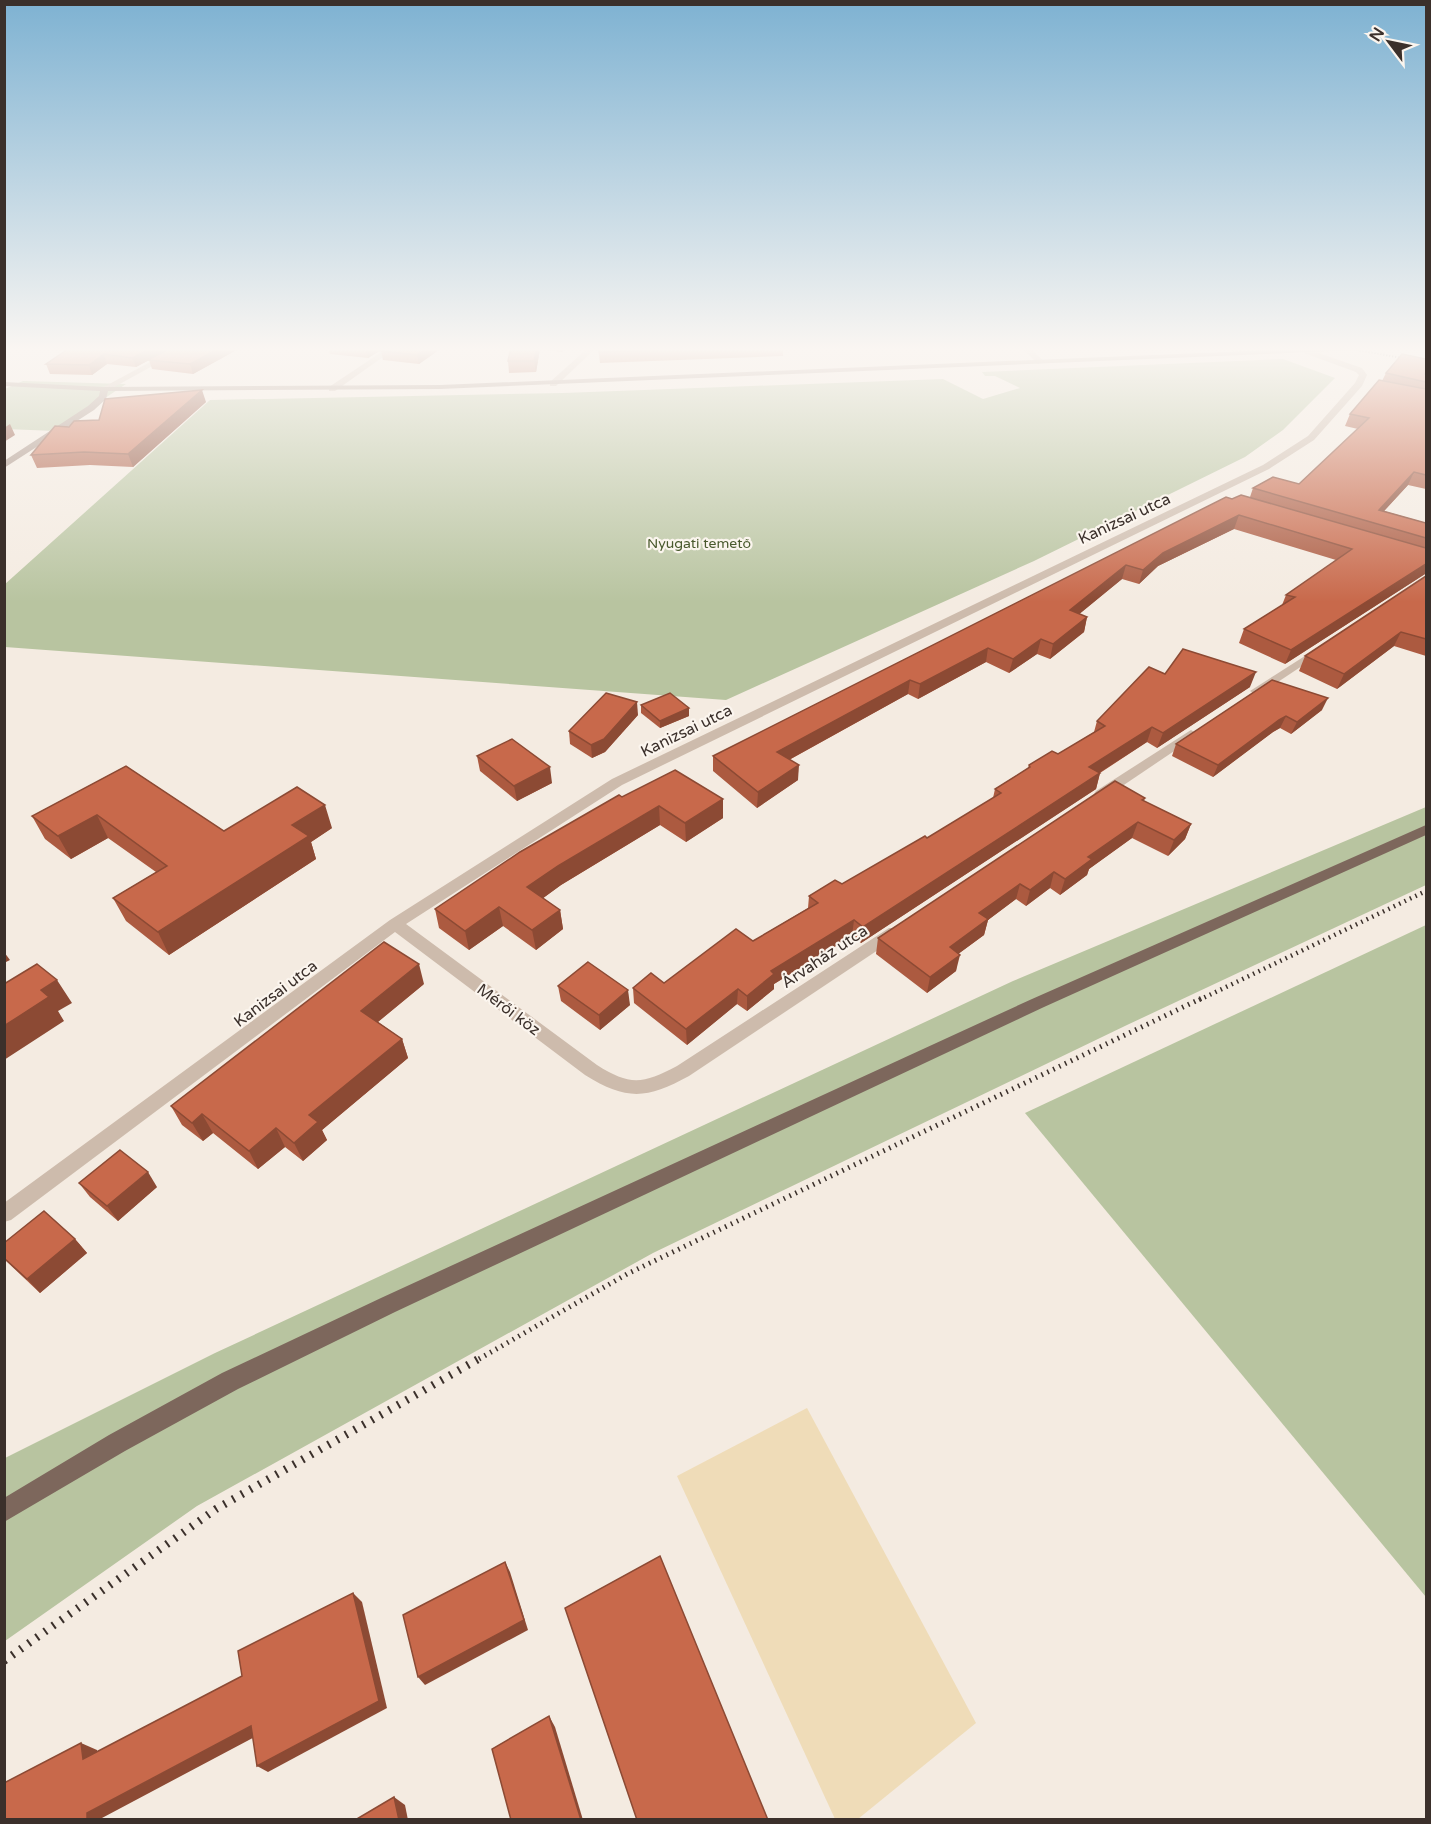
<svg xmlns="http://www.w3.org/2000/svg" width="1431" height="1824" viewBox="0 0 1431 1824" font-family="'Varela Round',sans-serif">
<style>
.green{fill:#b8c4a0}
.sand{fill:#efdcb8}
.lines{fill:none;stroke-linecap:round;stroke-linejoin:round}
.street{fill:#cdbbac;fill-rule:evenodd}
.secondary{fill:#a18a7d;fill-rule:evenodd}
.primary{fill:#7d675c;fill-rule:evenodd}
.rail-far3{stroke:#3b302b;stroke-width:2;stroke-dasharray:1 2;stroke-linecap:butt}
.rail-far2{stroke:#3b302b;stroke-width:4.5;stroke-dasharray:1.5 4.5;stroke-linecap:butt}
.rail-far1{stroke:#3b302b;stroke-width:5;stroke-dasharray:1.5 5;stroke-linecap:butt}
.rail{stroke:#3b302b;stroke-width:8;stroke-dasharray:2 8;stroke-linecap:butt}
.wall{fill:#ac5a40}
.shaded-wall{fill:#8c4a34}
.building{fill:#c8694b;stroke:#8c4a34;stroke-width:1.5}
.labels{text-anchor:middle;stroke-width:4.5;stroke-linejoin:round;paint-order:stroke}
.far-park-label{font-size:14px;fill:#4a5a2e;stroke:#fbf5ee}
.street-label{font-size:16px;fill:#3b302b;stroke:#fbf5ee}
</style>
<rect width="100%" height="100%" fill="#f4ebe1"/>
<!-- green -->
<g class="green">
<path d="M1283,359L1335,378L1283,430L1245,457L1034,561L726,700L5,647L4,585L210,400L563,393L943,379L983,399L1020,388L995,376H985L982,372Z"/>
<path d="M23,381L126,384L56,431L5,429V389Z"/>
<path d="M1426,807V885L1127,1025L653,1253L197,1506L5,1641V1458L215,1353L1013,981Z"/>
<path d="M1426,925V1597L1025,1113Z"/>
</g>
<!-- sand -->
<path class="sand" d="M807,1408L976,1723L858,1819H835L677,1476Z"/>
<g class="lines">
<!-- street -->
<g class="street">
<path d="M178,347H187L107,391L100,389Z"/>
<path d="M389,347H397L335,391H329V387Z"/>
<path d="M589,347H597L556,386H550V382Z"/>
<path d="M1021,347H1028L1045,362L1038,364Z"/>
<path d="M1307,349L1362,368L1367,375L1362,386L1314,440L1269,469L622,785L406,924L597,1065C630,1086 643,1084 677,1066L889,928H899L902,932L899,936L689,1076C647,1099 627,1101 585,1075L395,932L11,1220L4,1222V1203L390,920L612,779L1263,465L1308,436L1355,383L1359,375L1356,372L1304,353Z"/>
<path d="M1319,647L1325,650L1323,652L1260,694L1256,695L1250,691Z"/>
<path d="M1191,730L1197,734L1195,737L1106,797H1096L1094,794L1096,791Z"/>
</g>
<!-- secondary -->
<path class="secondary" d="M1341,347H1387L1383,349L440,389L108,391L106,399L94,410L4,468V461L88,406L99,396L100,391L4,386V382L104,387L440,385Z"/>
<!-- primary -->
<path class="primary" d="M1426,825V835L1044,1007L395,1312L238,1389L125,1451L4,1522V1498L109,1435L222,1373L381,1298L1032,999Z"/>
<!-- rail-far3 -->
<path class="rail-far3" d="M1339,347L1426,362"/>
<!-- rail-far2 -->
<path class="rail-far2" d="M1199,1000L1426,891"/>
<!-- rail-far1 -->
<path class="rail-far1" d="M479,1359L627,1274L1202,998"/>
<!-- rail -->
<path class="rail" d="M4,1661L216,1509L482,1357"/>
</g>
<!-- wall -->
<g class="wall">
<path d="M71,347H242L193,374L152,369L149,360L136,367L107,364L92,375L50,374L46,364Z"/>
<path d="M328,347H386L368,358L330,354Z"/>
<path d="M443,347L419,364L383,360L381,351Z"/>
<path d="M511,347H568L562,352L540,349L536,372L509,373L508,361Z"/>
<path d="M598,347H783V356L600,363Z"/>
<path d="M827,347H898L828,349Z"/>
<path d="M1386,373L1426,382V489L1408,485L1384,511L1426,523V575L1425,574L1285,664L1239,643L1244,629L1282,605L1286,595L1336,560L1234,529L1158,566L1139,584L1122,579L1079,614L1087,617L1084,632L1050,659L1037,654L1009,673L986,662L918,699L908,694L789,760L798,780L757,808L713,771V756L1232,499L1250,497L1253,488L1299,484L1358,429L1345,426L1350,414L1382,381Z"/>
<path d="M206,402L133,467L90,465L37,468L31,455L99,420Z"/>
<path d="M1426,576V656L1394,646L1337,689L1299,671L1305,656Z"/>
<path d="M1165,674L1250,687L1157,748L1147,742L1100,773L1096,789L861,943L852,936L774,984V989L747,1011L737,1004L687,1045L634,1003L633,988L664,983L753,941L808,908L809,896L842,884L927,838L993,798L995,789L1028,768L1029,765L1058,754L1094,732L1097,721Z"/>
<path d="M1272,680L1322,710L1291,734L1280,728L1273,732L1213,777L1172,756L1176,744Z"/>
<path d="M641,705L689,716L660,728L641,713Z"/>
<path d="M638,715L605,752L592,758L570,744L569,731Z"/>
<path d="M477,756L552,783L517,801L480,771Z"/>
<path d="M126,766L224,831L332,828L311,842L316,859L169,955L126,921L113,898L156,872L108,838L71,859L45,839L32,816Z"/>
<path d="M622,797L723,799V818L686,842L660,825L561,885L543,898L560,910L563,929L536,950L503,926L469,950L439,928L435,909Z"/>
<path d="M1145,798L1144,801L1191,824L1185,839L1168,856L1132,838L1089,869L1087,875L1060,895L1050,888L1026,906L1016,899L988,920L984,935L958,954L956,971L927,993L876,954L878,938Z"/>
<path d="M424,984L378,1022L402,1039L408,1058L322,1130L327,1140L303,1161L285,1147L258,1169L213,1133L203,1141L182,1125L171,1106Z"/>
<path d="M558,986L630,1005L600,1030L561,1001Z"/>
<path d="M79,1183L157,1187L118,1221L90,1197Z"/>
<path d="M75,1239L87,1253L40,1293L4,1259V1243Z"/>
</g>
<!-- shaded-wall -->
<g class="shaded-wall">
<path d="M154,347H174L136,367L132,358Z"/>
<path d="M222,347H242L193,374L190,364Z"/>
<path d="M371,347H386L368,358L366,350Z"/>
<path d="M429,347H443L419,364L417,355Z"/>
<path d="M537,347H540V349L536,372L534,361Z"/>
<path d="M562,347H568L562,352Z"/>
<path d="M104,354L107,364L92,375L89,365Z"/>
<path d="M202,390L206,402L133,467L128,454Z"/>
<path d="M10,424L15,435L4,442V428Z"/>
<path d="M1414,472L1408,485L1373,523L1379,510Z"/>
<path d="M1239,515L1234,529L1158,566L1139,584L1143,570L1163,553Z"/>
<path d="M1426,564V572L1425,574L1285,664L1291,650Z"/>
<path d="M1126,565L1122,579L1066,625L1070,610Z"/>
<path d="M1087,617L1084,632L1050,659L1053,644Z"/>
<path d="M1401,632L1394,646L1337,689L1344,674Z"/>
<path d="M1041,639L1037,654L1009,673L1013,659Z"/>
<path d="M988,648L986,662L918,699L920,684Z"/>
<path d="M1256,672L1250,687L1157,748L1163,733Z"/>
<path d="M910,680L908,694L776,767L777,752Z"/>
<path d="M1328,698L1322,710L1291,734L1297,722Z"/>
<path d="M637,702L638,715L605,752L592,758L591,745Z"/>
<path d="M689,708V716L660,728V721Z"/>
<path d="M1286,716L1280,728L1273,732L1213,777L1218,765L1279,720Z"/>
<path d="M1152,727L1147,742L1085,782L1089,767Z"/>
<path d="M799,765L798,780L757,808L758,792Z"/>
<path d="M550,767L552,783L517,801L514,786Z"/>
<path d="M1100,773L1096,789L861,943L863,927Z"/>
<path d="M723,799V818L686,842L685,823Z"/>
<path d="M325,805L332,828L311,842L316,859L169,955L158,932L292,825Z"/>
<path d="M659,806L660,825L561,885L531,907L527,887L558,866Z"/>
<path d="M97,815L108,838L71,859L58,836Z"/>
<path d="M1138,822L1132,838L1089,869L1087,875L1060,895L1065,879L1088,857Z"/>
<path d="M1191,824L1185,839L1168,856L1174,840Z"/>
<path d="M1054,872L1050,888L1026,906L1030,890Z"/>
<path d="M1020,884L1016,899L988,920L984,935L946,963L950,947L979,913Z"/>
<path d="M499,907L503,926L469,950L465,931Z"/>
<path d="M560,910L563,929L536,950L532,930Z"/>
<path d="M854,920L852,936L774,984V989L747,1011V996L771,971Z"/>
<path d="M4,952L10,960L4,963Z"/>
<path d="M960,955L956,971L927,993L930,977Z"/>
<path d="M419,964L424,984L368,1030L361,1011Z"/>
<path d="M57,980L72,1003L58,1011L64,1021L4,1060V1026L41,990Z"/>
<path d="M738,989L737,1004L687,1045L686,1029Z"/>
<path d="M628,990L630,1005L600,1030L599,1015Z"/>
<path d="M402,1039L408,1058L322,1130L327,1140L303,1161L294,1143L309,1115Z"/>
<path d="M202,1114L213,1133L203,1141L192,1123Z"/>
<path d="M276,1128L285,1147L258,1169L249,1151Z"/>
<path d="M148,1172L157,1187L118,1221L107,1206Z"/>
<path d="M75,1239L87,1253L40,1293L27,1279Z"/>
<path d="M505,1562L510,1572L528,1630L425,1685L418,1677Z"/>
<path d="M353,1593L362,1602L387,1708L268,1772L257,1766Z"/>
<path d="M549,1716L555,1727L583,1820H581Z"/>
<path d="M251,1726L262,1733L102,1818L103,1820H87V1813Z"/>
<path d="M81,1743L97,1750L98,1765L83,1759Z"/>
<path d="M394,1797L405,1805L408,1820H399Z"/>
</g>
<!-- building -->
<g class="building">
<path d="M71,347H114L109,351L117,347H154L132,358L104,354L89,365L46,364Z"/>
<path d="M172,347H222L190,364L148,360Z"/>
<path d="M338,347H371L366,350Z"/>
<path d="M388,347H429L417,355L381,351Z"/>
<path d="M511,347H537L534,361H508Z"/>
<path d="M599,347H731L599,352Z"/>
<path d="M1402,354L1426,359V372L1425,374L1426,375V382L1386,373Z"/>
<path d="M1379,380L1426,389V475L1414,472L1379,510L1426,523V538L1253,488L1273,477L1299,484L1369,418L1350,414Z"/>
<path d="M202,390L128,454L84,452L31,455L55,426L69,427L74,421L99,420L105,399Z"/>
<path d="M1241,495L1426,548V564L1291,650L1244,629L1295,597L1286,595L1352,549L1239,515L1163,553L1143,570L1126,565L1070,610L1087,617L1053,644L1041,639L1013,659L988,648L920,684L910,680L777,752L799,765L758,792L713,756L1226,497L1232,499Z"/>
<path d="M1426,576V639L1401,632L1344,674L1305,656Z"/>
<path d="M1183,649L1256,672L1163,733L1152,727L1089,767L1100,773L863,927L854,920L771,971L774,974L747,996L738,989L686,1029L633,988L651,973L664,983L736,929L753,941L818,903L809,896L835,880L842,884L925,836L927,838L1001,793L995,789L1030,767L1029,765L1052,751L1058,754L1105,726L1097,721L1149,667L1165,674Z"/>
<path d="M1272,680L1328,698L1297,722L1286,716L1279,720L1218,765L1176,744Z"/>
<path d="M606,693L637,702L604,739L591,745L569,731Z"/>
<path d="M670,693L689,708L660,721L641,705Z"/>
<path d="M512,739L550,767L514,786L477,756Z"/>
<path d="M126,766L224,831L297,787L325,805L292,825L309,836L158,932L113,898L167,866L97,815L58,836L32,816Z"/>
<path d="M675,770L723,799L685,823L659,806L558,866L527,887L560,910L532,930L499,907L465,931L435,909L520,852L619,795L622,797Z"/>
<path d="M1115,781L1145,798L1142,800L1191,824L1174,840L1138,822L1088,857L1092,859L1065,879L1054,872L1030,890L1020,884L979,913L988,919L950,947L960,955L930,977L878,938Z"/>
<path d="M384,942L419,964L361,1011L402,1039L309,1115L318,1122L294,1143L276,1128L249,1151L202,1114L192,1123L171,1106Z"/>
<path d="M588,962L628,990L599,1015L558,986Z"/>
<path d="M37,964L57,980L41,990L49,997L4,1026V984Z"/>
<path d="M120,1150L148,1172L107,1206L79,1183Z"/>
<path d="M44,1211L75,1239L27,1279L4,1258V1243Z"/>
<path d="M660,1556L768,1820H637L565,1608Z"/>
<path d="M505,1562L524,1620L418,1677L403,1615Z"/>
<path d="M353,1593L379,1701L257,1766L251,1726L87,1813V1820H4V1783L81,1743L83,1759L242,1676L238,1651Z"/>
<path d="M549,1716L581,1820H511L492,1749Z"/>
<path d="M394,1797L399,1820H355Z"/>
</g>
<!-- sky -->
<linearGradient id="sky" x2="0" y2="1"><stop stop-color="#7eb2d2"/><stop offset="0.58" stop-color="#faf6f2"/><stop offset="1" stop-color="#faf6f2" stop-opacity="0"/></linearGradient>
<rect width="1431" height="602" fill="url(#sky)"/>
<g class="labels">
<!-- far-park labels -->
<g class="far-park-label">
<text x="699" y="548">Nyugati temető</text>
</g>
<!-- street labels -->
<g class="street-label">
<text transform="translate(1124 518) rotate(-25)" y="6">Kanizsai utca</text>
<text transform="translate(686 730) rotate(-26)" y="6">Kanizsai utca</text>
<text transform="translate(824 956) rotate(-34)" y="6">Árvaház utca</text>
<text transform="translate(275 993) rotate(-37)" y="6">Kanizsai utca</text>
<text transform="translate(509 1009) rotate(37)" y="6">Mérői köz</text>
</g>
</g>
<!-- border -->
<rect width="1431" height="1824" fill="none" stroke="#3b302b" stroke-width="12"/>
<!-- north arrow -->
<g transform="translate(1389 42) rotate(302)" stroke="#fbf5ee" stroke-width="4.5" paint-order="stroke">
<path d="M0-4.5L10 22L0 15L-10 22Z" fill="#3b302b"/>
<text y="-9" font-size="16" font-weight="bold" text-anchor="middle" fill="#3b302b">N</text>
</g>
</svg>
